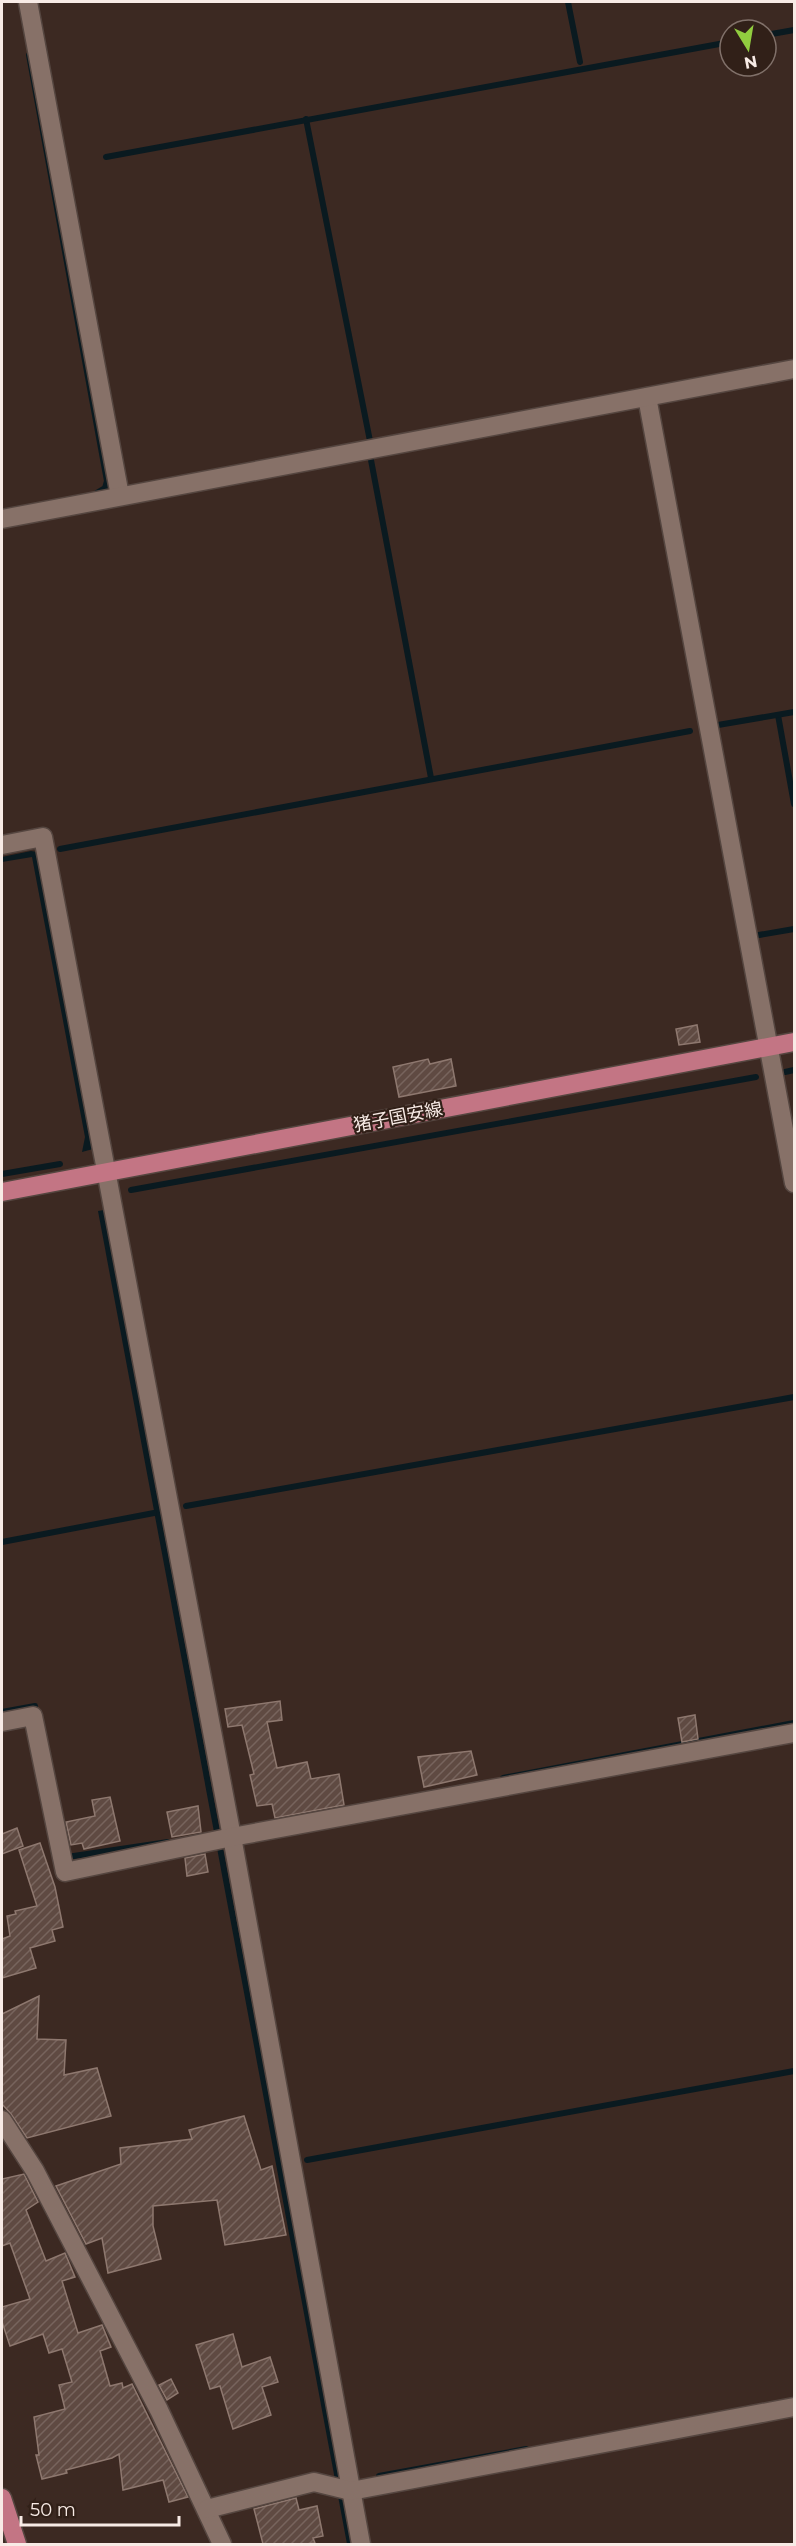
<svg xmlns="http://www.w3.org/2000/svg" width="796" height="2546" viewBox="0 0 796 2546" font-family="Montserrat,'Noto Sans JP',sans-serif">
<style>
.water{fill:#0a1a20}
.lines{fill:none;stroke-linecap:round;stroke-linejoin:round}
.stream{stroke:#0a1a20;stroke-width:6}
.building{fill:url(#building-hatch);stroke:#8e786f;stroke-width:1.5}
.minor-casing{stroke:#554640;stroke-width:21}
.major-casing{stroke:#554640;stroke-width:21}
.minor{stroke:#877168;stroke-width:18}
.major{stroke:#c37584;stroke-width:18}
.labels{text-anchor:middle;stroke-width:4.5;stroke-linejoin:round;paint-order:stroke}
.street-label{font-size:18px;fill:#f8ebe6;stroke:#312018}
</style>
<defs>
<pattern id="building-hatch" width="6" height="6" patternUnits="userSpaceOnUse" patternTransform="scale(1.5)"><rect width="6" height="6" fill="#5f4a42"/><path d="M-1 1l2-2M0 6l6-6M5 7l2-2" fill="none" stroke="#77645d"/></pattern>
</defs>
<rect width="100%" height="100%" fill="#3c2922"/>
<!-- water -->
<g class="water">
<path d="M31,851L37,852L93,1149L82,1152L85,1137L32,857L2,862V857Z"/>
<path d="M104,1210L353,2544H347L98,1211Z"/>
<path d="M21,2160L111,2332L166,2445L19,2162Z"/>
</g>
<g class="lines">
<!-- stream -->
<g class="stream">
<path d="M568,2L580,62"/>
<path d="M766,35L794,30"/>
<path d="M29,55L107,481L105,488L95,494"/>
<path d="M306,119L370,441"/>
<path d="M106,157L730,42"/>
<path d="M371,460L431,778"/>
<path d="M778,715L794,804"/>
<path d="M718,725L794,712"/>
<path d="M60,849L690,731"/>
<path d="M753,936L794,929"/>
<path d="M785,1072L794,1070"/>
<path d="M2,1174L60,1164"/>
<path d="M131,1190L756,1077"/>
<path d="M186,1506L794,1397"/>
<path d="M2,1542L154,1513"/>
<path d="M2,1712L35,1706"/>
<path d="M503,1778L794,1723"/>
<path d="M67,1857L168,1842"/>
<path d="M307,2160L794,2071"/>
<path d="M379,2476L526,2449"/>
</g>
</g>
<!-- building -->
<g class="building">
<path d="M697,1025L700,1042L679,1045L676,1029Z"/>
<path d="M428,1059L430,1064L451,1059L456,1086L399,1097L393,1067Z"/>
<path d="M280,1701L282,1720L267,1722L277,1768L307,1762L311,1779L339,1774L344,1805L275,1818L272,1804L257,1806L250,1775L254,1774L242,1725L228,1727L225,1709Z"/>
<path d="M695,1715L698,1739L682,1742L678,1718Z"/>
<path d="M471,1751L477,1775L424,1787L418,1757Z"/>
<path d="M110,1797L120,1841L84,1849L82,1843L71,1845L66,1822L95,1816L92,1800Z"/>
<path d="M198,1806L201,1832L172,1837L167,1812Z"/>
<path d="M17,1828L23,1846L2,1854V1834Z"/>
<path d="M40,1843L55,1887L63,1927L52,1930L55,1941L30,1948L36,1968L2,1978V1939L10,1936L7,1916L16,1914L15,1911L37,1906L19,1850Z"/>
<path d="M205,1854L208,1872L187,1876L185,1858Z"/>
<path d="M39,1996L37,2039L66,2040L64,2075L97,2068L111,2116L27,2138L11,2114L2,2104V2014Z"/>
<path d="M244,2116L261,2170L272,2166L286,2235L225,2245L217,2200L153,2206V2226L161,2259L108,2273L102,2238L86,2244L56,2186L121,2164L120,2148L192,2139L189,2130Z"/>
<path d="M24,2174L38,2202L26,2210L46,2261L65,2253L75,2277L62,2281L78,2333L102,2325L111,2347L100,2351L110,2386L122,2383L123,2388L132,2384L188,2497L169,2502L163,2480L123,2490L119,2454L112,2458L66,2470L67,2473L42,2479L36,2455H39L34,2417L65,2409L59,2385L72,2382L62,2349L49,2353L43,2334L10,2346L2,2322V2307L30,2299L10,2243L2,2246V2179Z"/>
<path d="M233,2334L242,2367L270,2357L278,2382L262,2387L271,2415L233,2429L220,2386L210,2389L196,2345Z"/>
<path d="M171,2379L178,2393L167,2400L159,2385Z"/>
<path d="M296,2498L299,2510L317,2506L323,2536L313,2538L315,2543L305,2544H263L254,2509Z"/>
</g>
<g class="lines">
<defs>
<g id="minor">
<path d="M28,2L120,496"/>
<path d="M647,397L794,1183"/>
<path d="M2,519L794,369"/>
<path d="M2,845L43,837L232,1837L361,2544"/>
<path d="M2,1722L33,1716L65,1872L232,1837L794,1733"/>
<path d="M2,2120L35,2171L159,2410L222,2544"/>
<path d="M207,2509L314,2482L351,2491L794,2407"/>
</g>
<g id="major">
<path d="M2,1192L794,1042"/>
<path d="M2,2498L17,2544"/>
</g>
</defs>
<!-- minor casing -->
<use href="#minor" class="minor-casing"/>
<!-- major casing -->
<use href="#major" class="major-casing"/>
<!-- minor -->
<use href="#minor" class="minor"/>
<!-- major -->
<use href="#major" class="major"/>
</g>
<g class="labels">
<!-- street labels -->
<g class="street-label">
<text transform="translate(398 1117) rotate(-11)" y="6">猪子国安線</text>
</g>
</g>
<!-- border -->
<rect width="796" height="2546" fill="none" stroke="#f8ebe6" stroke-width="6"/>
<!-- north arrow -->
<g transform="translate(748 48) rotate(169)"><circle r="28" fill="#312018" stroke="#81716a" stroke-width="1.5"/>
<path d="M0-4.5L10 22L0 15L-10 22Z" fill="#91cd3f"/>
<text y="-9" font-size="16" font-weight="bold" text-anchor="middle" fill="#f8ebe6">N</text>
</g>
<!-- scale -->
<path d="M21 2516v9h158v-9" fill="none" stroke="#f8ebe6" stroke-width="3"/>
<text x="30" y="2516" font-size="18" fill="#f8ebe6" stroke="#312018" stroke-width="4.5" paint-order="stroke">50 m</text>
</svg>
